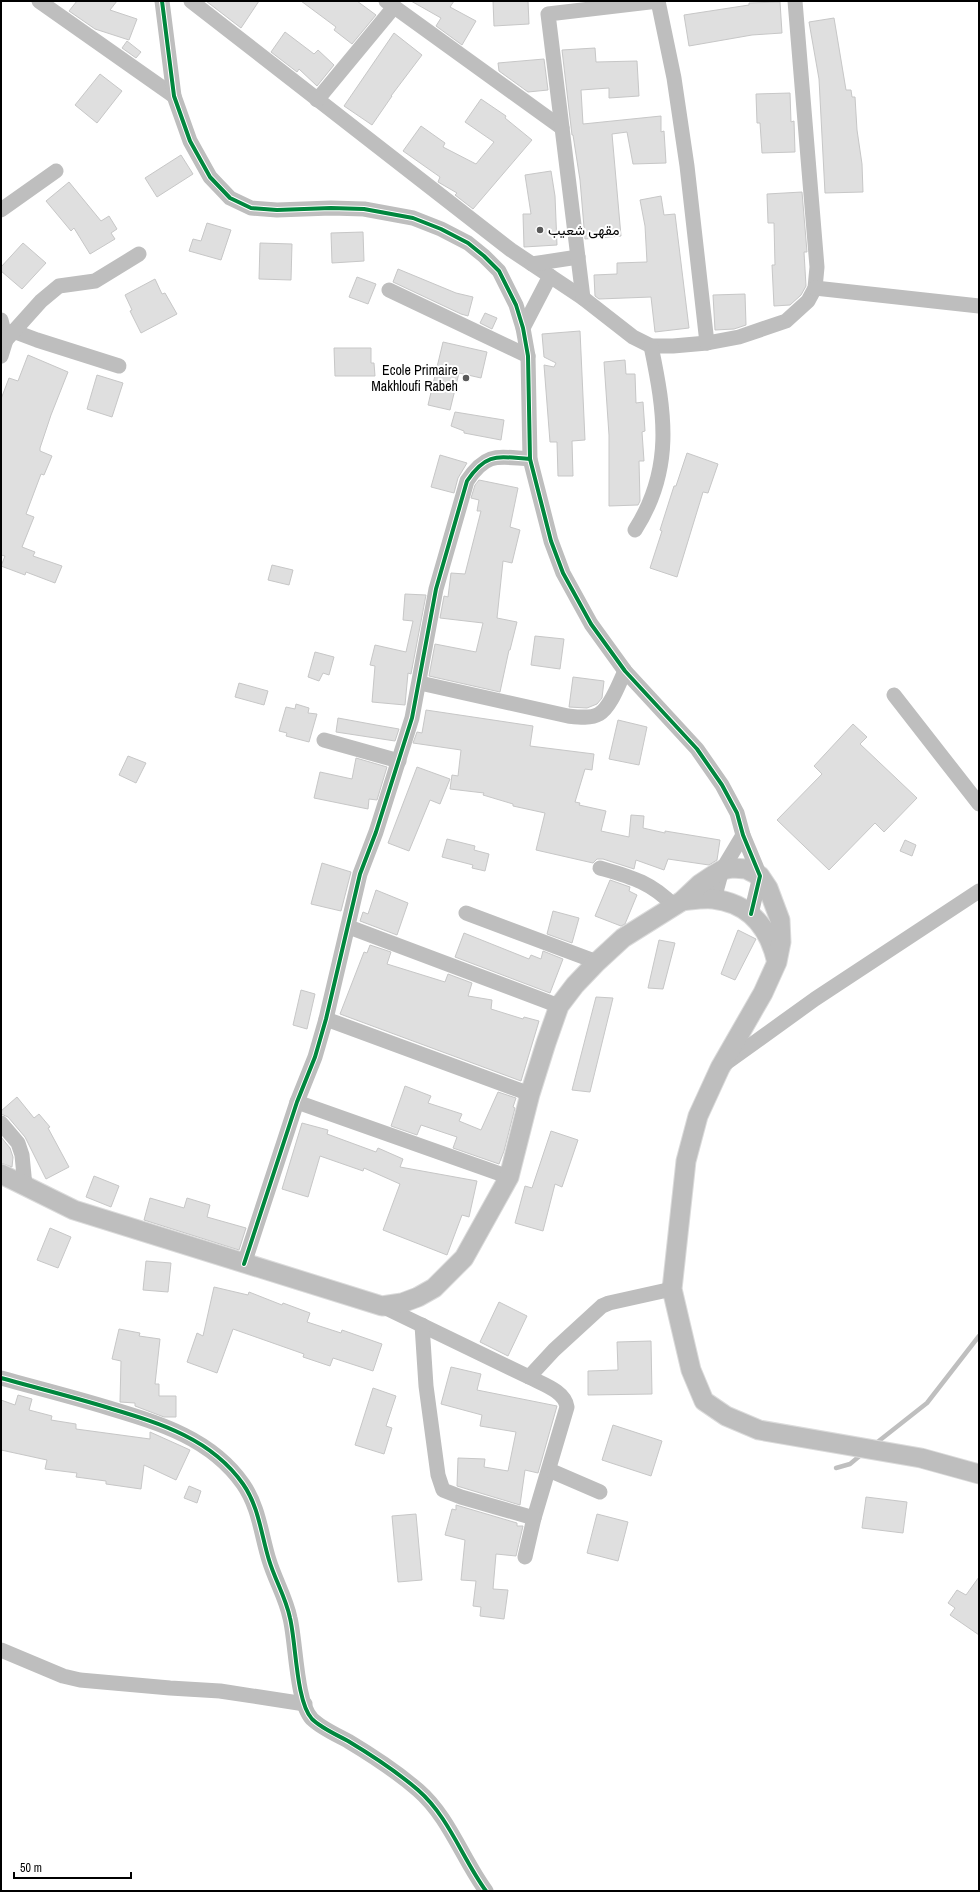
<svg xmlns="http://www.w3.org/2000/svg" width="980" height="1892" viewBox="0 0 980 1892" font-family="'Archivo Narrow',Vazirmatn,sans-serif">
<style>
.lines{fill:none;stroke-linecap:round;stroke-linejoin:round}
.stream{stroke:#bfbfbf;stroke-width:4.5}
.building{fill:#dfdfdf;stroke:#c7c7c7}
.major-casing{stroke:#dbdbdb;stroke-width:21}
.minor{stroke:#bebebe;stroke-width:15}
.major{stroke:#bebebe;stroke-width:19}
.cycleway-casing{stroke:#fff;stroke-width:6}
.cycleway{stroke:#00873e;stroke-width:4}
.poi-dot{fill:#595959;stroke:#fff;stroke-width:1.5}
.labels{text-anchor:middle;stroke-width:4;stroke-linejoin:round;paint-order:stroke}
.poi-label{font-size:14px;fill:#000;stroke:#fff;text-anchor:start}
</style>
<rect width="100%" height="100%" fill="#fff"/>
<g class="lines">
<!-- stream -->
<g class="stream">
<path d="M875,1444L927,1403L979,1336"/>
<path d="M836,1468L850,1464L862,1454"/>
</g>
</g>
<!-- building -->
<g class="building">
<path d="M77,1H117L110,10L137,19L129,40L95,29L69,11Z"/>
<path d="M206,1H259L241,28Z"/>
<path d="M301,1H357L376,15L352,44L334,30L336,27Z"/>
<path d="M411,1H454L450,7L476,21L462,45L436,26L441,18Z"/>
<path d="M493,1H528L529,24L494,26Z"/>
<path d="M780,2L782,33L752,35L689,46L684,15L749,5V3Z"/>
<path d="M834,18L846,90H851L852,97H855L857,130L862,164L863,192L825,193L819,79L809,22Z"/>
<path d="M285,32L314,54L318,50L334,65L317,86L299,69L297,72L271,52Z"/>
<path d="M394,33L422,55L391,96H392L372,125L344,106Z"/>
<path d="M127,41L141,52L136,58L122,48Z"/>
<path d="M595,48L596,62L637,61L639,96L609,98V88L581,90L583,124L661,116V132L664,131L666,163L633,164L627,132L612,134L621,236L585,239L580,180L573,135H572L562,50Z"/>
<path d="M544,59L548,90L528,92L499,71L498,63Z"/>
<path d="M100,74L122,91L97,123L75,105Z"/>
<path d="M790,93L791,122L794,121L795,152L762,153L760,123H757L756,94Z"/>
<path d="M481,99L506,116L505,118L532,140L473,209L455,195L457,193L438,182L440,177L403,151L421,126L445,143L443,147L476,164L494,142L465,122Z"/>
<path d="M181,155L193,174L157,197L145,178Z"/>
<path d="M551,171L555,196L557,245L524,247L523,214H531L525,175Z"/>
<path d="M69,182L101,221L109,216L117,229L111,233L115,239L90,254L74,228L71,231L46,201Z"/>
<path d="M802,192L807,252H804L806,286L801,295L790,305L774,306L772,265H775L774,223H768L767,194Z"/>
<path d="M661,196L664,215L675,214L689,328L655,332L651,297L599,299L595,296L594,275L617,274V263L647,262L645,226L640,200Z"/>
<path d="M207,223L231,230L221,260L189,251L193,239L201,241Z"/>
<path d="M363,232L364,261L332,263L331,233Z"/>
<path d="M23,243L46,263L22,289L1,271V267Z"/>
<path d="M260,243L292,244L291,280L259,279Z"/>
<path d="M398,269L456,293L473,297L468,316L461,314L393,282Z"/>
<path d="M357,277L376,284L368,304L349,297Z"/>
<path d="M155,279L162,294L165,293L177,314L141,333L130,311L132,310L125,295Z"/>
<path d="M745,294L746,325L734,329L715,330L713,295Z"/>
<path d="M485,313L497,318L492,329L480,323Z"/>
<path d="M580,331L585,440L572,441L573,476H558L557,442H550L544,365L554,367L556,363L544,357L542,334Z"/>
<path d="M443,342L487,352L481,378L459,373L450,410L428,405Z"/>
<path d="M334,348H371V363H374L375,376H335Z"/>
<path d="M28,355L68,372L51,415L40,448V451L52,456L44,475L41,474L26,514L34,517L22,547L35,552L33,556L62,566L55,583L26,572L25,575L1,566L5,556L1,555V399L9,378L18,381Z"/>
<path d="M625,360L626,374H635L636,403L643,402L645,431L642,432L644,461H639L640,501L638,505L609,506V435L604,362Z"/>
<path d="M97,375L123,383L112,417L87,409Z"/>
<path d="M455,412L504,420L501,440L464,433V431L451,426Z"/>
<path d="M687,453L718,464L708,493L703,492L677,577L650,568L662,531L660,530L674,486H676Z"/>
<path d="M440,455L467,463L458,478L454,493L431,487Z"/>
<path d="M479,480L518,488L510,527L520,530L512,563L503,561L497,618L517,622L510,650H509L500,692L429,676L435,644L476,652L483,623L440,618L444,596L448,597L451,573L465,574L481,511H477L479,500L471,498L475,485Z"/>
<path d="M272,565L293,570L289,585L268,580Z"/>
<path d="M405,594L426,595L411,674L408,673L405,705L372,702L375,666L370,665L375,645L406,652L413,621L403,620Z"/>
<path d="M535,636L564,639L560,669L531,665Z"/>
<path d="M315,652L334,657L329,675L323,673L319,681L308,677Z"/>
<path d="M573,677L604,681L602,698L597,704L587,708L569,707Z"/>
<path d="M239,683L268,691L264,705L235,697Z"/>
<path d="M296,704L309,708L308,713L317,714L309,742L286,736L287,733L279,731L286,707L295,709Z"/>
<path d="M426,710L533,726L530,746L594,754L592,770L585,769L575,802L580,803L579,805L606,811L601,831L629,837L631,815L644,816L643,828L665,833V831L720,840L717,860L709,865L668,859L664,870L636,860L634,869L603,859H597L593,863L536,850L545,813L513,806V804L483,795L484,793L450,789L452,775L458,776L461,750L413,743L417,732L422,733Z"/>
<path d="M338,718L376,725L399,729L395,741L336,732Z"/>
<path d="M618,720L647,727L639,765L609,759Z"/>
<path d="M853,724L867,737L860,744L917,798L884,832L875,823L829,870L777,820L822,774L814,766Z"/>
<path d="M128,756L146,763L136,783L119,775Z"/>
<path d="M356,758L387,767L377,800L369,799L368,809L314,798L320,772L352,779Z"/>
<path d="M417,767L450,779L440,804L430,800L409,851L388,843Z"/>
<path d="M447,839L475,846L474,850L489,854L485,871L472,868L473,865L442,857Z"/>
<path d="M905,840L916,845L912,856L900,851Z"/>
<path d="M322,863L351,872L341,911L311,904Z"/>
<path d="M610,880L630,887L629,891L637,895L625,924L621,926L595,916Z"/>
<path d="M376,890L408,903L397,935L360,921L363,912L368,914Z"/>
<path d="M553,911L579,918L572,943L547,934Z"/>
<path d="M738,930L756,939L735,980L721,974Z"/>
<path d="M464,933L529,959L531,955L541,959L543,951L563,959L550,993L455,957Z"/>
<path d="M659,940L675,943L663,989L648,988Z"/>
<path d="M370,945L391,952L387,964L445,982L448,974L472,983L468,996L492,1000L491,1009L523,1019L524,1017L539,1021L521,1081L340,1014L364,952L367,953Z"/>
<path d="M301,990L315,994L307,1029L293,1025Z"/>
<path d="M596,997L613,998L590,1092L572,1090Z"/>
<path d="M405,1086L431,1096L428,1103L462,1114L459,1121L481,1130L498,1092L516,1098L513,1107L515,1108L504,1151L499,1164L453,1148L457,1137L421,1125L417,1135L391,1126Z"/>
<path d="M17,1097L34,1118L39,1114L50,1127L48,1128L69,1167L46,1179L25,1137L8,1117L1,1114V1111Z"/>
<path d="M302,1123L328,1130L327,1134L376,1152L378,1148L403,1159L400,1167L477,1181L469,1217L462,1215L447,1255L383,1230L400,1184L364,1168L363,1171L320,1156L308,1197L282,1189Z"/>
<path d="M551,1131L578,1140L562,1187L555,1184L543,1231L515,1223L525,1186L532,1188Z"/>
<path d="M1,1137L10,1148L13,1157L12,1167L1,1163Z"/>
<path d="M94,1176L119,1186L111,1207L86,1197Z"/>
<path d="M150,1198L184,1208L187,1198L210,1205L207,1217L246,1228L239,1250L144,1220Z"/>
<path d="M50,1228L71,1237L58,1268L37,1260Z"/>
<path d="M146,1261L171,1263L168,1292L143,1290Z"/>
<path d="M214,1287L248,1295L249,1292L282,1305L283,1303L310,1313L307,1322L341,1333L342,1330L382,1344L373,1371L333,1358L330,1366L303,1357L304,1354L233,1329L217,1373L187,1362L197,1333L203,1336Z"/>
<path d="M499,1302L527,1316L508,1356L480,1342Z"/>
<path d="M119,1329L140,1333L139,1336L160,1339L155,1384H159V1396H176V1417H164L135,1406V1403L120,1402L121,1361L112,1359Z"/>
<path d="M651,1341L652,1394L588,1395V1371L618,1370L617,1342Z"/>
<path d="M451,1367L481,1374L477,1390L557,1406L538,1473L525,1470L520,1505L457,1486L458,1458L485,1459L484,1467L508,1471L516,1432L480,1426L482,1415L441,1404Z"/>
<path d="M373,1388L396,1396L386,1426L392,1428L384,1454L355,1445Z"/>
<path d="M18,1395L32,1399L29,1410L52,1416L51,1420L76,1424V1429L150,1439V1432L190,1450L176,1480L144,1465L141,1489L106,1484V1481L76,1477L77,1473L45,1469L47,1460L1,1450V1400L15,1405Z"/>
<path d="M613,1425L662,1441L651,1476L602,1460Z"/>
<path d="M189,1486L201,1491L197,1503L184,1498Z"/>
<path d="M866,1497L907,1502L903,1533L862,1528Z"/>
<path d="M456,1505L517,1523V1526H523L516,1556L496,1554L493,1589L508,1590L504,1619L480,1616L481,1607L473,1606L476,1581L461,1580L465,1540L445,1535L452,1509L456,1510Z"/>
<path d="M416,1514L422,1580L398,1582L392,1516Z"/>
<path d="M597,1514L628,1522L618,1561L587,1553Z"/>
<path d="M979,1577V1635L950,1615L955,1608L948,1603L957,1590L966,1595Z"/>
</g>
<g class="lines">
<defs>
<g id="major">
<path d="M682,901C692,900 703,898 713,899C748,903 768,926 776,959"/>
<path d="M1,1174L74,1210L382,1306L402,1303L418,1297L434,1288L464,1258L509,1177L530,1094L546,1043L559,1006L575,985L597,962L623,938L682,901L700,884L712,876L722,870L733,868L746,869L760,876L768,888L780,920L781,942L777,962L763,993L720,1068L698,1116L686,1161L672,1289L691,1370L704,1401L726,1416L759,1430L921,1458L979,1474"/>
</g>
</defs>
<!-- major casing -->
<use href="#major" class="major-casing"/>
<!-- minor -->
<g class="minor">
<path d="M39,1L174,96"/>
<path d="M162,1L174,96L190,141L210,177L230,198L251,208L277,210L331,208L364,209L413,218L441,229L468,243L484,256L499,271L516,305L523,328L528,356L530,459L551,541L563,573L591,624L625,671L697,749L722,785L737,813L743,835L760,876L751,914"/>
<path d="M191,1L511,250L583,298L633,337L651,346H673L707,343L739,337L786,321L808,301L815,288L817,267L795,1"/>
<path d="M386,1L562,128"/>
<path d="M658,1L674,78L687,166L707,343"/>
<path d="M317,100L394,7"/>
<path d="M1,210L56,171"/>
<path d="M532,264L578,257"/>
<path d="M815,288L979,306"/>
<path d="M389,290L528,356"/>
<path d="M583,298L548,14L658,1"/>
<path d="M1,320L6,340L1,356"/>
<path d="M523,328L550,276"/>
<path d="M13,331L37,340L119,366"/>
<path d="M6,340L41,301L59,286L95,281L139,254"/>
<path d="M635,530C674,469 665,413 651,346"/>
<path d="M420,683L568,716C577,717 591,719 599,714C611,707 619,683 625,671"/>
<path d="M894,695L979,804"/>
<path d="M324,740L399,761"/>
<path d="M600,868C631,877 651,882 674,906"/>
<path d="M714,899L722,870L743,835"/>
<path d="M466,913L597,962"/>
<path d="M349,927L559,1006"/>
<path d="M326,1019L530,1094"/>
<path d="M722,1066L815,999L979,891"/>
<path d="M297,1102L509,1177"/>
<path d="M1,1123L18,1143L22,1155L25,1186"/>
<path d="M244,1264L297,1102L315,1057L326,1019L360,874L376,832L412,718L436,589L467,481C487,451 499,457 530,459"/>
<path d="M382,1306L529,1377C542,1384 565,1391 567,1407L534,1518L525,1557"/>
<path d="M422,1325L426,1386L438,1475L443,1490L461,1497L534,1518"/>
<path d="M529,1377L554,1350L602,1306L609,1303L672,1289"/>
<path d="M1,1378C37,1388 73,1397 109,1408C159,1423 211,1438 243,1484C259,1507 261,1534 269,1560C275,1580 286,1598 290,1618C296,1642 296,1702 312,1719C321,1728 337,1735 348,1741C373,1756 396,1771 418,1790C449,1817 462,1858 486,1891"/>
<path d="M549,1470L600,1492"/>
<path d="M1,1650L63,1676L80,1680L170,1688L220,1691L305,1704"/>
</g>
<!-- major -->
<use href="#major" class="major"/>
<defs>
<g id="cycleway">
<path d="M162,1L174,96L190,141L210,177L230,198L251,208L277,210L331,208L364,209L413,218L441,229L468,243L484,256L499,271L516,305L523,328L528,356L530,459L551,541L563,573L591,624L625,671L697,749L722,785L737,813L743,835L760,876L751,914"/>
<path d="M244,1264L297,1102L315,1057L326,1019L360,874L376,832L412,718L436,589L467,481C487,451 499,457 530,459"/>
<path d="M1,1378C37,1388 73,1397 109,1408C159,1423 211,1438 243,1484C259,1507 261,1534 269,1560C275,1580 286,1598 290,1618C296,1642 296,1702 312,1719C321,1728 337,1735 348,1741C373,1756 396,1771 418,1790C449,1817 462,1858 486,1891"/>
</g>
</defs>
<!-- cycleway casing -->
<use href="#cycleway" class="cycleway-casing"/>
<!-- cycleway -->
<use href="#cycleway" class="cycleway"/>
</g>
<!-- markers -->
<g class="poi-dot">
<circle cx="540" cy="230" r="4"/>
<circle cx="466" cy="378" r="4"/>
</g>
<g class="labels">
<!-- poi labels -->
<g class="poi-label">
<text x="548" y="235">مقهى شعيب</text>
<text x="458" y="375" text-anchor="end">Ecole Primaire<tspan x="458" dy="16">Makhloufi Rabeh</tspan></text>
</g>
</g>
<!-- border -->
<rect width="980" height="1892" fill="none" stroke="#000000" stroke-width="4"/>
<!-- scale -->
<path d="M14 1872v6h117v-6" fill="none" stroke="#000000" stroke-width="2"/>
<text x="20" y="1872" font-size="12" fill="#000000" stroke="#ffffff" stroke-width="3" paint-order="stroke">50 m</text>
</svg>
